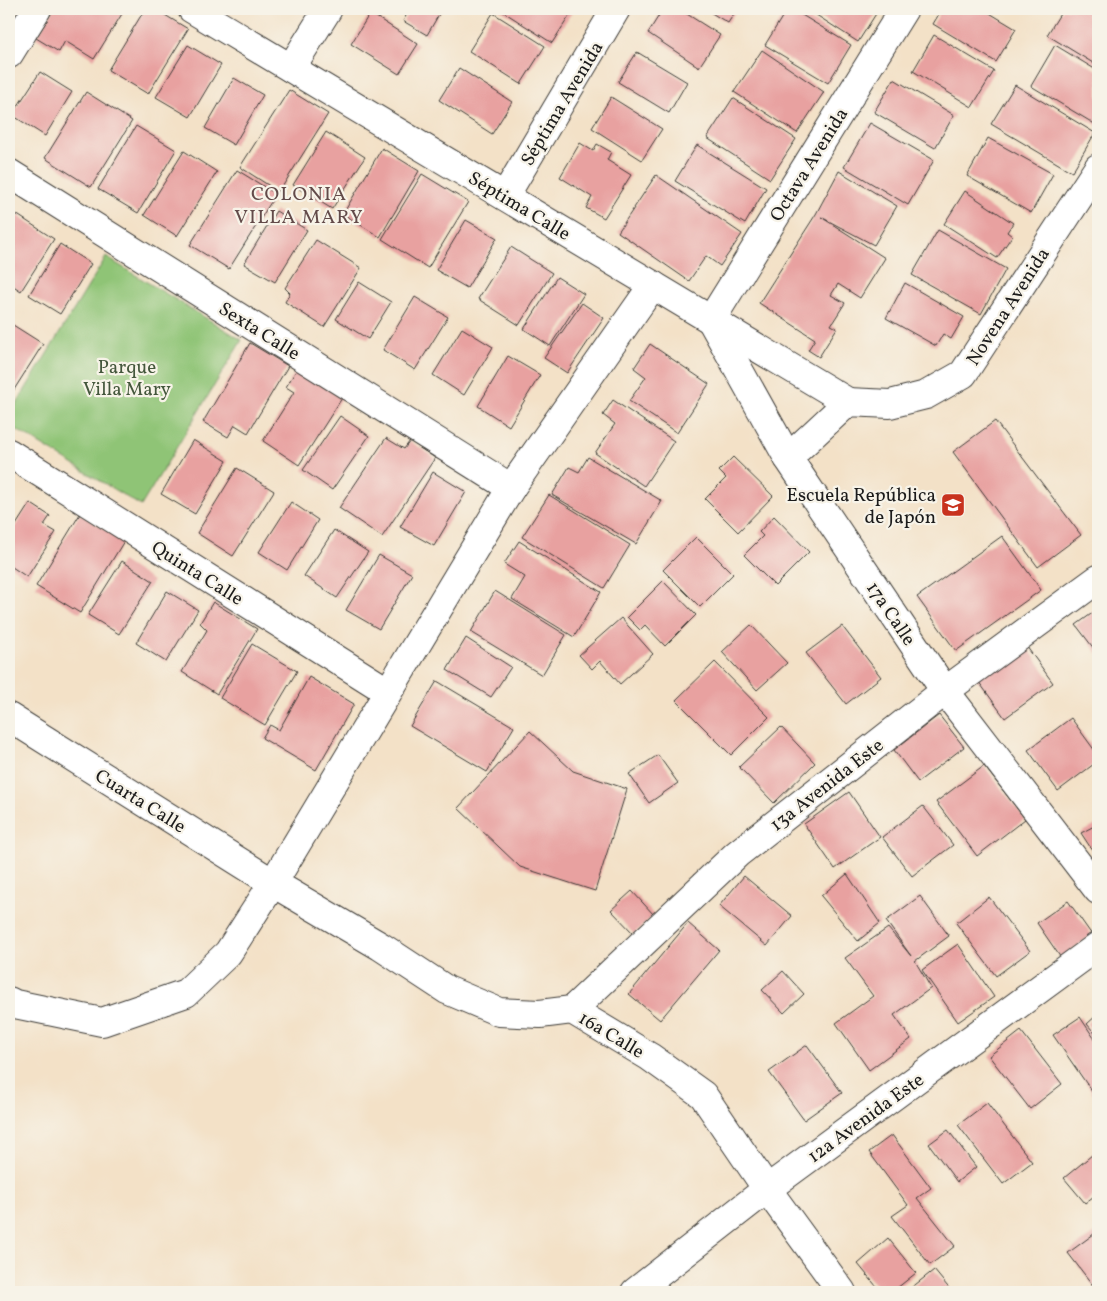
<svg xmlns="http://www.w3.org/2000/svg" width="1107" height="1301" viewBox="0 0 1107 1301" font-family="Vollkorn,serif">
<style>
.green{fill:#8fc476;stroke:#567049}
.building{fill:#e8a1a0}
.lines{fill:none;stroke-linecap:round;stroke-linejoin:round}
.minor-casing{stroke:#3c3a36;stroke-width:30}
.minor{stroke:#fff;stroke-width:28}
.labels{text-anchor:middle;stroke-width:4.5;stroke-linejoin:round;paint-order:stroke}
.street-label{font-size:19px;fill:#1c1c1c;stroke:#f7f3e8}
.park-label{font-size:19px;fill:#44573c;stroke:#f7f3e8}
.poi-label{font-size:19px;fill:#1c1c1c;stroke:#f7f3e8;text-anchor:end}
.neighbourhood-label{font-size:20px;letter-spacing:1px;fill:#634b4a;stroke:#f7f3e8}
</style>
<rect width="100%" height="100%" fill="#f7f3e8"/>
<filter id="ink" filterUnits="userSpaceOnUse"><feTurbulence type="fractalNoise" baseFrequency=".02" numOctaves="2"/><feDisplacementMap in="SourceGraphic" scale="10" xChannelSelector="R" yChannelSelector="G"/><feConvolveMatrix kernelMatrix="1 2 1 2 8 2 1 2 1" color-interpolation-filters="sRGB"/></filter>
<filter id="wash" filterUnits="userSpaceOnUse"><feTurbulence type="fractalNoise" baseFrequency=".0096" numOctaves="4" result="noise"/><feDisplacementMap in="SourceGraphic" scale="20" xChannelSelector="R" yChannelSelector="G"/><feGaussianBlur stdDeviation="1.12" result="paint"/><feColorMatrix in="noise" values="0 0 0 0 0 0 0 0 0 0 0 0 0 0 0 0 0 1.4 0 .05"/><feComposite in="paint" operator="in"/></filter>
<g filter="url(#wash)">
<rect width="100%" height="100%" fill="#f3e1c7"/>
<!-- green -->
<path class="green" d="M106,257L242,340L141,506L9,425V416Z"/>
<g id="blocks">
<!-- building -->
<g class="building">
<path d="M54,9H125L94,59L65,41L59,52L36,38Z"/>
<path d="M145,9H155L188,29L148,94L108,70Z"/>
<path d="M398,9H442L427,35L403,21L407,14Z"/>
<path d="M499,9H567L572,12L552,43Z"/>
<path d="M663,9H679L720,35L699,67L648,33Z"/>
<path d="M705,9H737L728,23Z"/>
<path d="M787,9H792L851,45L828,83L765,45Z"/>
<path d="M807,9H879L858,42Z"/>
<path d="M942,9H983L1016,29L996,62L933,24Z"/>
<path d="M1063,9H1095L1098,11V66L1047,35Z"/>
<path d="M370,13L418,44L399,74L351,44Z"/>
<path d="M493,13L545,46L521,84L469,51Z"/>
<path d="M934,35L994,71L972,107L913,71Z"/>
<path d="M188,45L221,65L190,117L156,97Z"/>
<path d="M1055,45L1098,71V126L1031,86Z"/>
<path d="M762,50L824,92L797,133L734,92Z"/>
<path d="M637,52L687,82L669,113L618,82Z"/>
<path d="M459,68L512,102L492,134L439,100Z"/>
<path d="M40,72L72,92L45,136L12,115Z"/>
<path d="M234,78L263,95L234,145L205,128Z"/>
<path d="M894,79L954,115L935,148L874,112Z"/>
<path d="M1015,85L1095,133L1072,172L991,124Z"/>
<path d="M289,90L328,114L279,192L240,167Z"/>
<path d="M86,92L132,121L91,187L45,158Z"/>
<path d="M611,97L662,129L642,160L592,128Z"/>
<path d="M733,98L796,139L770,179L707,138Z"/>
<path d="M870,123L934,160L908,205L844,167Z"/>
<path d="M136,126L176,150L138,213L98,189Z"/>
<path d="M326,132L365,157L332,209L293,185Z"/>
<path d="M988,138L1053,174L1031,213L967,176Z"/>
<path d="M580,143L593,151L597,144L611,152L607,160L631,175L604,218L586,208L592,197L560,177Z"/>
<path d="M697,145L766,188L745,224L675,181Z"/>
<path d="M382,148L419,171L380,237L343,214Z"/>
<path d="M184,151L217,172L177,236L144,215Z"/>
<path d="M237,170L276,194L229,269L190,245Z"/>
<path d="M839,171L897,206L874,245L821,217L885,258L860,298L838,284L831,295L845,303L831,325L837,328L819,357L808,350L815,339L759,303L816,214Z"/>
<path d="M422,174L468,202L428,268L382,239Z"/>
<path d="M656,175L742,234L720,266L706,256L689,281L618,232Z"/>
<path d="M965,191L1013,223L1007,232L1012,236L997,258L944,224Z"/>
<path d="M276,211L307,230L275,282L244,264Z"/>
<path d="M16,214L54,239L21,291L9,283V226Z"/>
<path d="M466,220L497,238L467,288L436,270Z"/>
<path d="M938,230L1006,269L981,314L912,275Z"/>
<path d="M316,240L361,268L324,327L285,302L290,293L285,288Z"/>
<path d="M60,244L91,264L60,314L29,295Z"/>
<path d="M511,247L552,273L519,325L478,299Z"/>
<path d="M557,277L584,294L550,346L524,329Z"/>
<path d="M359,282L391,302L368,339L336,319Z"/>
<path d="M905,283L964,317L951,339L943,334L936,346L886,318Z"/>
<path d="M415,297L448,317L415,370L383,350Z"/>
<path d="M582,303L604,318L567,373L544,358Z"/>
<path d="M13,325L43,344L10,396L9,331Z"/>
<path d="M462,328L493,347L464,395L433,375Z"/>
<path d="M250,343L288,366L248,433L235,425L228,437L203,422Z"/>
<path d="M650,344L709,384L677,433L629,401L646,377L634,368Z"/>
<path d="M508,356L540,375L509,426L478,406Z"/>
<path d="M297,369L342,398L299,465L263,441L294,392L286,387Z"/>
<path d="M613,400L674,441L644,486L595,453L615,424L603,415Z"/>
<path d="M340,416L369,436L332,490L303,470Z"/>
<path d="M995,421L1081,535L1038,567L953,452Z"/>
<path d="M386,438L404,449L410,441L435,458L382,537L339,508Z"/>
<path d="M193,440L227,461L195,514L161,494Z"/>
<path d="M588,457L662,501L636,544L552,495L569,467L579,472Z"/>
<path d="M733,457L773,496L738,532L705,499L726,478L719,471Z"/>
<path d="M237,468L274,491L233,556L197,533Z"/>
<path d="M433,472L466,492L434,546L400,527Z"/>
<path d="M549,495L630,545L604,588L522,537Z"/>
<path d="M291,502L318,520L287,570L259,552Z"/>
<path d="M30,503L50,516L44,525L56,532L27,577L9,565V536Z"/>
<path d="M80,514L124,541L80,613L36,586Z"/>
<path d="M774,516L809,552L775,586L744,555L763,536L759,532Z"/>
<path d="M334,530L368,552L337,598L304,576Z"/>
<path d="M1002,536L1041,590L956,651L917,597Z"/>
<path d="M696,537L733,574L700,607L663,570Z"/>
<path d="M519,541L601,592L574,637L512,599L525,577L504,564Z"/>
<path d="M379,555L412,574L379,629L346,610Z"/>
<path d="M122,561L153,581L119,634L88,615Z"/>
<path d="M663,581L696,615L665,646L645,625L640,630L627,617Z"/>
<path d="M167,591L198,610L166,662L136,643Z"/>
<path d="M495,591L566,635L542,675L471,632Z"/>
<path d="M213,602L257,629L217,694L182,672L207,630L200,623Z"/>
<path d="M1098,609V654L1076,625Z"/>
<path d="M621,618L653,654L620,684L600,661L592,669L579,655Z"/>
<path d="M751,625L787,663L757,690L722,652Z"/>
<path d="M842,626L881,677L846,704L806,653Z"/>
<path d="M466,638L511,667L491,697L447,670Z"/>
<path d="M1024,643L1053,683L1005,718L976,678Z"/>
<path d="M252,644L297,671L265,725L220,698Z"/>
<path d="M715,662L769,717L731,755L676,700Z"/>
<path d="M309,677L354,704L316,770L262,738L270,725L279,730Z"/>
<path d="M437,681L514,727L487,772L410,726Z"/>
<path d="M939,715L964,747L918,782L894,750Z"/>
<path d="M1071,718L1098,755V761L1058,791L1028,750Z"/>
<path d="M781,727L815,763L774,803L739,767Z"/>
<path d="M530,731L573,771L627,789L595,891L520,867L458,808Z"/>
<path d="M658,755L678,783L649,803L629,774Z"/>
<path d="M984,766L1025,819L977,856L936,802Z"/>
<path d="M849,792L880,837L835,869L804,824Z"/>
<path d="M923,806L953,845L912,876L882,837Z"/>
<path d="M1098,824V859L1081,833Z"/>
<path d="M847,874L880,923L858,941L821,896Z"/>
<path d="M744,876L792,916L767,946L719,906Z"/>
<path d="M632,891L654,915L634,934L611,910Z"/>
<path d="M920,896L949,936L915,961L931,988L894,1015L911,1039L869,1070L836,1023L873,996L845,958L888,928L911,956L886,921Z"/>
<path d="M989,897L1030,951L996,976L956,923Z"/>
<path d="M1068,901L1092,935L1061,958L1037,923Z"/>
<path d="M688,923L719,950L660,1020L629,994Z"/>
<path d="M958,944L994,997L958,1022L922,970Z"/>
<path d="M783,971L804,994L784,1013L762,990Z"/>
<path d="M1098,1014V1037L1087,1024Z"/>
<path d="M1080,1017L1098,1044V1094L1095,1096L1053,1035Z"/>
<path d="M1021,1031L1062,1084L1030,1109L989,1056Z"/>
<path d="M807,1045L842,1093L804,1120L769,1072Z"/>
<path d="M987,1103L1032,1162L1003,1184L958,1125Z"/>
<path d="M948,1130L976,1167L957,1182L929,1144Z"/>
<path d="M892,1135L931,1188L917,1198L955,1246L930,1265L892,1216L908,1205L869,1152Z"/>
<path d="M1098,1150V1193L1085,1203L1064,1178Z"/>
<path d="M1098,1231V1292L1068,1253Z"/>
<path d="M888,1238L916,1273L892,1292H881L858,1264Z"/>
<path d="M934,1270L952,1292H906Z"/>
</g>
</g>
</g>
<g filter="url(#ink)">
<use href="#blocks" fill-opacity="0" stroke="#3c3a36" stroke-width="1"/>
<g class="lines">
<defs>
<g id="minor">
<path d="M192,9L848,402"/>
<path d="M904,9L711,320L788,458L945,691L1098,890"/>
<path d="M9,54L37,9"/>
<path d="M291,68L328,9"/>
<path d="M9,173L511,488"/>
<path d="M505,196L616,9"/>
<path d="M9,453L387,691"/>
<path d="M788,458L848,402L890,404L926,395L963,374L1098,168"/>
<path d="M9,717L273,883L380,946L447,990L499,1012L540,1014L572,1010L650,1057L703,1095L767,1189L842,1292"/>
<path d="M9,1001L15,1004L102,1022L186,993L228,953L273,883L511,488L653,285"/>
<path d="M572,1010L737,854L945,691L1098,579"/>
<path d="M635,1292L767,1189L1098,946"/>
</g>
</defs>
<!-- minor casing -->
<use href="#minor" class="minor-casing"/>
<!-- minor -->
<use href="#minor" class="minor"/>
</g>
</g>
<!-- icons -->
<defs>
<symbol id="school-square" viewBox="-11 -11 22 22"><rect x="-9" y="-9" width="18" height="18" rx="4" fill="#c8321e" stroke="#f7f3e8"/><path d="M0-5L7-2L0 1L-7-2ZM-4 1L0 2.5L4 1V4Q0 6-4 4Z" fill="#fff"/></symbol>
</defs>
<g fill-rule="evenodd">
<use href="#school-square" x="939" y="491" width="28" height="28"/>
</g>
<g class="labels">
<!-- street labels -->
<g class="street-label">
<text transform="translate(561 103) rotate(-59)" y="7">Séptima Avenida</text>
<text transform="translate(808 164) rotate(-58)" y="7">Octava Avenida</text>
<text transform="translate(520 205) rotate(31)" y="7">Séptima Calle</text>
<text transform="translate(1007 306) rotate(-57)" y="7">Novena Avenida</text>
<text transform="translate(260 330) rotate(32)" y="7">Sexta Calle</text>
<text transform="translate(198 572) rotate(32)" y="7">Quinta Calle</text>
<text transform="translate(892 613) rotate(56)" y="7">17a Calle</text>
<text transform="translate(826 784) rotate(-38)" y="7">13a Avenida Este</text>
<text transform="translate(141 800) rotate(32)" y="7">Cuarta Calle</text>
<text transform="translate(612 1034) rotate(31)" y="7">16a Calle</text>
<text transform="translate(865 1117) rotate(-36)" y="7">12a Avenida Este</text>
</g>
<!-- park labels -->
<g class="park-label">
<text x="127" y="373">Parque<tspan x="127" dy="22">Villa Mary</tspan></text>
</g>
<!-- poi labels -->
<g class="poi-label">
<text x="936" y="501">Escuela República<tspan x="936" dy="22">de Japón</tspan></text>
</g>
<!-- neighbourhood labels -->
<g class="neighbourhood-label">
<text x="299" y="200">COLONIA<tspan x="299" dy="23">VILLA MARY</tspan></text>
</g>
</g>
<!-- margin -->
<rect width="1107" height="1301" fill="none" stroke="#f7f3e8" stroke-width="30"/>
</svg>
